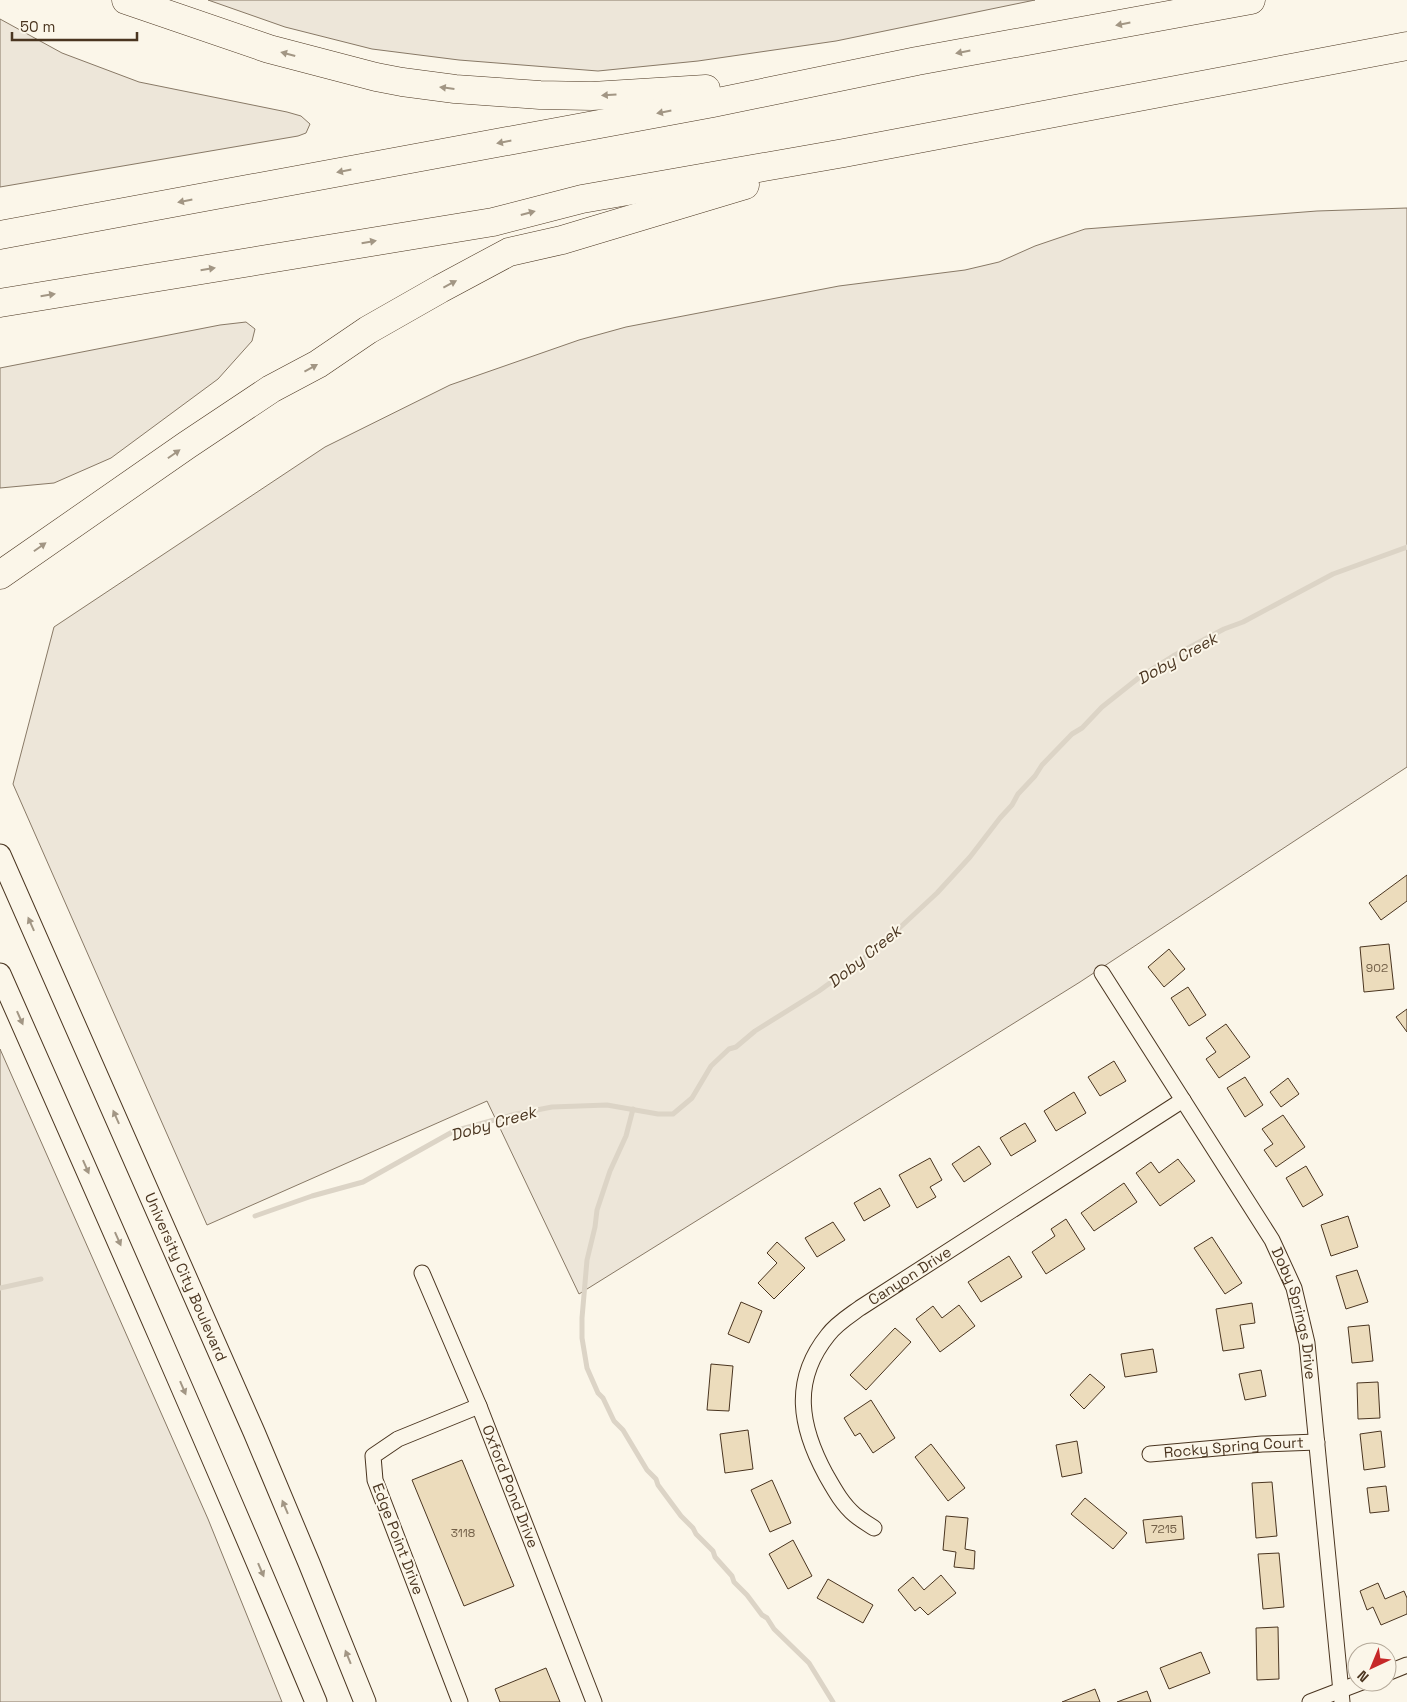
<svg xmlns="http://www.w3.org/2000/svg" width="1407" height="1702" viewBox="0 0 1407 1702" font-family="'Space Grotesk',sans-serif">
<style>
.green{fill:#ede6d9;stroke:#887966}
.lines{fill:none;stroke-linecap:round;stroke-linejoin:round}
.stream{stroke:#dcd4c6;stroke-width:5}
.building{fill:#ecdcbc;stroke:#4a3520}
.minor-casing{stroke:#4a3520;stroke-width:17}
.secondary-casing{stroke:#4a3520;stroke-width:23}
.motorway-casing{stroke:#4a3520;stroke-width:29}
.minor{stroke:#fbf6e9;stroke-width:15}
.secondary{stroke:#fbf6e9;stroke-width:21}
.motorway{stroke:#fbf6e9;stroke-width:28}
.oneway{fill:#a29684}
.labels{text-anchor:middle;stroke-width:4;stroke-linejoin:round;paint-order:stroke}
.number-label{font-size:12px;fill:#725f47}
.street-label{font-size:15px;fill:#4a3520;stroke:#fbf6e9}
.water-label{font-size:16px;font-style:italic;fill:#4a3520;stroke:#fbf6e9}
</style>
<rect width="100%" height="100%" fill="#fbf6e9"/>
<!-- green -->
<g class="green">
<path d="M208,0H1035L836,41L698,61L598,71L459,60L372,49L285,27Z"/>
<path d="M0,19L62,53L139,82L287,112L301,116L310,124L306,133L298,136L0,187Z"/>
<path d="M1407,208V767L1080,982L579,1294L487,1101L207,1225L13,784L54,627L325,447L450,385L579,340L626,327L839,286L965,270L999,262L1035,246L1085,229L1317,211Z"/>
<path d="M246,322L255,329L252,341L218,379L111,458L54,483L0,488V368L220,325Z"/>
<path d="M0,1049L208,1519L282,1702H0Z"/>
</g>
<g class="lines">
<!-- stream -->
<g class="stream">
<path d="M633,1109L626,1136L610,1171L597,1210L595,1227L587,1260L582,1318V1338L587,1368L598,1393L603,1398L614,1421L623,1430L647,1470L656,1479L658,1485L681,1516L693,1528L696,1534L713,1551L715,1557L732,1576L734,1582L747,1595L762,1615L767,1618L774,1629L809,1663L833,1702"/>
<path d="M255,1216L312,1196L363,1182L454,1131L516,1114L552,1107L607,1105L658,1114H673L692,1098L711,1066L729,1049L736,1047L755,1031L819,991L879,947L937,893L970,857L1000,818L1012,805L1018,794L1035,776L1042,765L1072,734L1082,728L1102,707L1141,676L1173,656L1224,629L1243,622L1333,574L1407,547"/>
<path d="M0,1288L41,1279"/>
</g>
</g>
<!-- building -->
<g class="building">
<path d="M1407,875V901L1381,920L1369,903Z"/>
<path d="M1389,944L1394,989L1364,992L1360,947Z"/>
<path d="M1169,949L1185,969L1164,987L1148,967Z"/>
<path d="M1188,987L1206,1015L1189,1026L1171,998Z"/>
<path d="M1407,1009V1032L1396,1017Z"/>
<path d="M1226,1024L1250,1057L1219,1078L1206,1059L1216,1052L1206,1038Z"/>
<path d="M1114,1061L1126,1081L1100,1096L1088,1077Z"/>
<path d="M1245,1077L1263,1105L1245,1117L1227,1088Z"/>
<path d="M1288,1078L1299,1094L1281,1107L1270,1092Z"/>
<path d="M1074,1092L1086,1113L1056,1131L1044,1111Z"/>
<path d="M1283,1115L1305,1147L1276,1167L1264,1150L1273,1144L1262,1129Z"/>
<path d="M1025,1123L1036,1141L1011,1156L1000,1138Z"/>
<path d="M979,1146L991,1164L964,1182L952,1164Z"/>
<path d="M930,1158L942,1180L930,1187L936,1197L917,1208L899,1175Z"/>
<path d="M1178,1159L1195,1181L1160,1206L1136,1173L1151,1162L1159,1173Z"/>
<path d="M1306,1166L1323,1195L1303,1207L1286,1178Z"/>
<path d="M1124,1183L1137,1202L1094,1231L1081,1213Z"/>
<path d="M880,1188L890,1206L864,1221L854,1203Z"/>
<path d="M1348,1216L1358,1247L1331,1256L1321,1225Z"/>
<path d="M1066,1219L1085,1249L1046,1274L1032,1252L1055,1236L1051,1229Z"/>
<path d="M833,1222L845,1240L817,1257L805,1238Z"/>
<path d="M1212,1237L1242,1283L1225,1294L1194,1248Z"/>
<path d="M777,1242L805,1268L774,1299L758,1283L777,1263L767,1253Z"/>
<path d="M1009,1256L1022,1277L981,1302L968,1282Z"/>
<path d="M1357,1270L1368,1302L1346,1309L1336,1276Z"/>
<path d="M741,1302L762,1311L749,1343L728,1334Z"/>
<path d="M1252,1303L1255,1323L1240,1325L1244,1348L1223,1351L1216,1309Z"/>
<path d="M959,1305L975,1326L940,1352L916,1319L933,1306L942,1318Z"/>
<path d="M1369,1325L1373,1361L1352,1363L1348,1327Z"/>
<path d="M895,1328L911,1342L866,1390L850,1375Z"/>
<path d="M1153,1349L1157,1372L1125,1377L1121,1354Z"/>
<path d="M711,1364L733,1366L729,1411L707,1410Z"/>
<path d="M1261,1370L1266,1396L1245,1400L1239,1374Z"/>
<path d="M1090,1374L1105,1387L1084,1409L1070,1395Z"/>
<path d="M1378,1382L1380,1418L1358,1419L1357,1383Z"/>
<path d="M871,1400L895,1438L873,1453L860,1433L855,1436L844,1418Z"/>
<path d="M748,1430L753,1469L725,1473L720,1434Z"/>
<path d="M1381,1431L1385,1467L1364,1470L1360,1434Z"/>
<path d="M1077,1441L1082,1473L1062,1477L1056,1445Z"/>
<path d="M931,1444L965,1488L948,1501L915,1457Z"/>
<path d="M462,1460L514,1586L464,1606L412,1480Z"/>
<path d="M772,1480L791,1523L770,1532L751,1490Z"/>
<path d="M1272,1482L1277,1536L1256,1538L1252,1483Z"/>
<path d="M1386,1486L1389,1511L1370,1513L1367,1488Z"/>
<path d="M1085,1498L1127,1533L1113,1549L1071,1514Z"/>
<path d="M946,1516L968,1518L965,1549L975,1551L974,1569L954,1567L956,1552L943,1550Z"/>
<path d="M1182,1516L1184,1539L1146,1543L1143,1520Z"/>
<path d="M793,1540L812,1576L788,1589L769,1554Z"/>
<path d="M1279,1553L1284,1607L1263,1609L1258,1554Z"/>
<path d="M941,1575L956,1593L928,1615L920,1607L915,1611L898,1590L913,1577L924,1590Z"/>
<path d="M828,1579L873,1605L863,1623L817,1598Z"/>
<path d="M1378,1583L1385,1599L1404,1591L1407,1598V1614L1381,1625L1373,1607L1367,1610L1360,1591Z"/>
<path d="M1278,1627L1279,1679L1257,1680L1256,1628Z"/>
<path d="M1201,1652L1210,1673L1169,1689L1160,1668Z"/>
<path d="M546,1668L560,1702H500L495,1689Z"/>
<path d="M1095,1689L1100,1702H1062Z"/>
<path d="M1147,1691L1151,1702H1117Z"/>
</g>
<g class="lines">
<defs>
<g id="minor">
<path id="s1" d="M1102,973L1272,1240L1294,1288L1307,1343L1342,1702"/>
<path id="s2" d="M422,1273L479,1406L594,1702"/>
<path id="s3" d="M1150,1454L1262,1444L1317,1442"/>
<path id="s4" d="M874,1528C868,1524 861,1520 855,1515C842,1504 834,1489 826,1475C800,1427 791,1381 828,1335C836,1324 849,1316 860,1308L1183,1100"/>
<path d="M1387,1673L1407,1665"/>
<path d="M460,1702L375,1480L373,1456L398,1439L479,1406"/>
<path d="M1310,1702L1362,1682"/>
</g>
<g id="secondary">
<path id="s5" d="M0,855L254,1432L309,1563L365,1702"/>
<path d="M0,974C107,1216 214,1458 316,1702"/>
</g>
<g id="motorway">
<path d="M126,0L269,49L376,77L402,82L455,89L540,95L592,96L706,89"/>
<path d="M0,235L713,103L917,61L1251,0"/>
<path d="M0,303L493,222L582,199L844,153L1407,46"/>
<path d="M0,575L187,445L271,389L318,364L368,330L440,289L509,252L562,240L745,185"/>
</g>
</defs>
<!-- minor casing -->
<use href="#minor" class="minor-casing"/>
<!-- secondary casing -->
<use href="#secondary" class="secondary-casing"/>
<!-- motorway casing -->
<use href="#motorway" class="motorway-casing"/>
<!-- minor -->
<use href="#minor" class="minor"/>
<!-- secondary -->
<use href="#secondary" class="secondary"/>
<!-- motorway -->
<use href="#motorway" class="motorway"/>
</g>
<!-- one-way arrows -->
<defs><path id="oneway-solid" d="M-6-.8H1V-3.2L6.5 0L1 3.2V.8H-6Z" transform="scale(1.25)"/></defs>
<g class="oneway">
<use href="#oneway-solid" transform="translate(1123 24) rotate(169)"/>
<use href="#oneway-solid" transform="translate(963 52) rotate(169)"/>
<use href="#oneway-solid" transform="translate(288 54) rotate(-165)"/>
<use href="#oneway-solid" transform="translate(447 88) rotate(-173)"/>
<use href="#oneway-solid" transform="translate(609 95) rotate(176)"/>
<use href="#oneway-solid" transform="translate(664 112) rotate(169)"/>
<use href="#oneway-solid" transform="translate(504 142) rotate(169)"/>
<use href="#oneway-solid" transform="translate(344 171) rotate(169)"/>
<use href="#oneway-solid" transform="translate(185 201) rotate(169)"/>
<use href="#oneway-solid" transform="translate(528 213) rotate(-15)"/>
<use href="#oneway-solid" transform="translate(369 242) rotate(-10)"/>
<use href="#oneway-solid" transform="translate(208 269) rotate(-9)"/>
<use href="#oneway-solid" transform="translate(450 284) rotate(-28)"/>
<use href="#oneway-solid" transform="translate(48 295) rotate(-9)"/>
<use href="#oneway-solid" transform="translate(311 368) rotate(-29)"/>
<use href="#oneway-solid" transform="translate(174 454) rotate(-35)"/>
<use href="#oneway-solid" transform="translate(40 547) rotate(-35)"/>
<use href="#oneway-solid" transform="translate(31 924) rotate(-114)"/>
<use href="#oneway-solid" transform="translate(20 1018) rotate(66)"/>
<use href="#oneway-solid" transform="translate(116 1117) rotate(-114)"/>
<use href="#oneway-solid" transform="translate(86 1167) rotate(66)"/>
<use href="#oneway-solid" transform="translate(118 1239) rotate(66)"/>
<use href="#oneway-solid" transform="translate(183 1388) rotate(67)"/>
<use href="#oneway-solid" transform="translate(285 1507) rotate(-113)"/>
<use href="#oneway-solid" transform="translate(261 1570) rotate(67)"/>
<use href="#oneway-solid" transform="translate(348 1657) rotate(-112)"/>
</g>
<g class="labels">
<!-- number labels -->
<g class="number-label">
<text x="1377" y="972">902</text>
<text x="1164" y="1533">7215</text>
<text x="463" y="1537">3118</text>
</g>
<!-- street labels -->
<g class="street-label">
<text dy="5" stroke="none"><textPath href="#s4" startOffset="324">Canyon Drive</textPath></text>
<text dy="5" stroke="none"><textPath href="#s5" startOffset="461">University City Boulevard</textPath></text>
<text dy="5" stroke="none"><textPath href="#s1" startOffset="394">Doby Springs Drive</textPath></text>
<text dy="5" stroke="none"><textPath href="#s3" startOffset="84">Rocky Spring Court</textPath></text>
<text dy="5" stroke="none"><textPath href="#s2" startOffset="231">Oxford Pond Drive</textPath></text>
<text transform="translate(398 1539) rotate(69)" y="5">Edge Point Drive</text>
</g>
<!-- water labels -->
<g class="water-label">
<text transform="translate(1177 658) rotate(-29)" y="6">Doby Creek</text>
<text transform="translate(864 956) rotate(-39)" y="6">Doby Creek</text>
<text transform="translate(493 1123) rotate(-16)" y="6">Doby Creek</text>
</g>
</g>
<!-- north arrow -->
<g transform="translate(1372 1667) rotate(224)"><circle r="24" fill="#fbf6e9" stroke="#b4a999"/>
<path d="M0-4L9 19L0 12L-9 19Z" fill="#c62828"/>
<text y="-8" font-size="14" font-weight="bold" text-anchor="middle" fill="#4a3520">N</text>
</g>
<!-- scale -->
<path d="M12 32v8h125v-8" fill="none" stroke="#4a3520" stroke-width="2.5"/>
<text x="20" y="32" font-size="15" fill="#4a3520" stroke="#fbf6e9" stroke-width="4" paint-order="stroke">50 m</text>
</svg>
